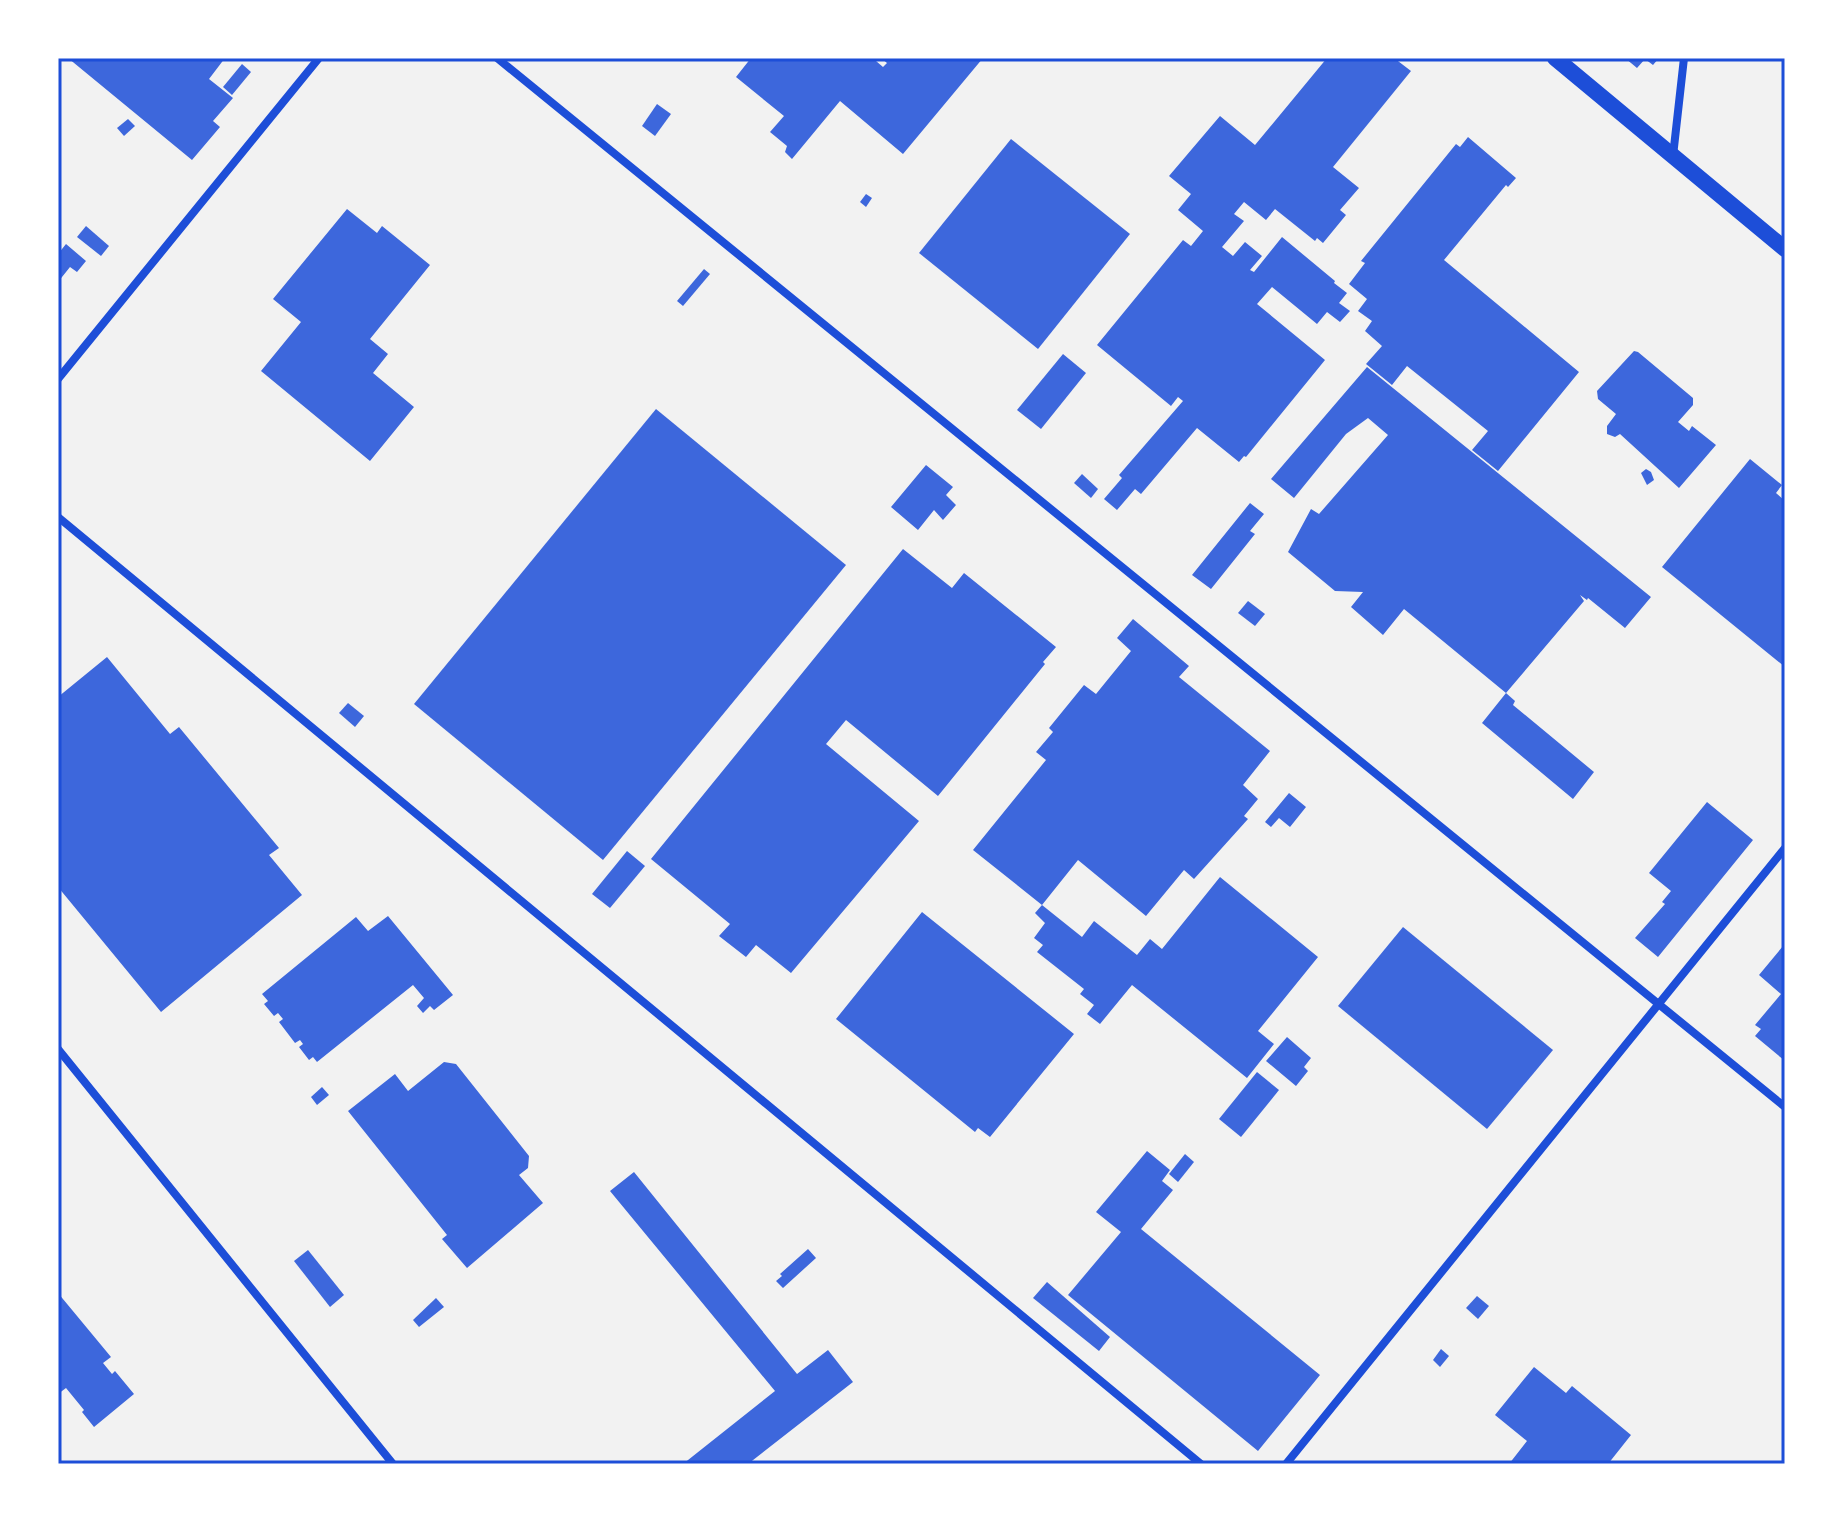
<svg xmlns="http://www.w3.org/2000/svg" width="1843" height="1522" viewBox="0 0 1843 1522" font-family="'Fira Sans Condensed',sans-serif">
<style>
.building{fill:#3d67dc}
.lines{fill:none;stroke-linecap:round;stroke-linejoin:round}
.minor{stroke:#1d4ed8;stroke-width:8}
.secondary{stroke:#1d4ed8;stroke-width:16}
.neatline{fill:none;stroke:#1d4ed8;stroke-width:3}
</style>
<rect width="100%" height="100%" fill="#f2f2f2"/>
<!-- building -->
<g class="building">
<path d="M68,58H225L209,79L233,98L213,121L220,127L192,160Z"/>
<path d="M751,58H879L876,61L883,67L887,63L881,58H983L903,154L840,101L792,159L785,152L787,146L770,132L784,116L736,77Z"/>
<path d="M1327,58H1394L1411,71L1333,167L1359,188L1340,210L1346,215L1323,243L1317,238L1315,241L1275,209L1266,220L1244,202L1234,214L1244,221L1222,247L1233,256L1245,242L1262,256L1250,270L1254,272L1282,237L1335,281L1334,283L1347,293L1339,303L1350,311L1340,322L1327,312L1317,324L1272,287L1257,304L1325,360L1246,457L1244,456L1239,462L1197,428L1141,494L1135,489L1117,510L1104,499L1122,478L1119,475L1183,401L1178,397L1171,406L1097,345L1183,240L1191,246L1203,231L1178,210L1191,194L1169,176L1220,116L1255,145Z"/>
<path d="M1625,58H1659L1653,65L1645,59L1637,68Z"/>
<path d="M242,64L251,72L232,95L223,87Z"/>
<path d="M657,104L671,114L655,136L642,126Z"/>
<path d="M128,119L135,126L124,136L117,128Z"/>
<path d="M1468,137L1516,178L1508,187L1506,185L1444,260L1579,372L1498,471L1472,450L1488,431L1407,366L1392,385L1366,364L1382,346L1365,331L1372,321L1358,311L1367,299L1349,284L1365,263L1361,261L1456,144L1460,147Z"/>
<path d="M1011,139L1130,234L1038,349L919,253Z"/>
<path d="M866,194L872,198L866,207L860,202Z"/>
<path d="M347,209L377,233L382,226L430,265L370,339L388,354L373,373L414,407L370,461L261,371L301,322L273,299Z"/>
<path d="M86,226L109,246L101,256L77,237Z"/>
<path d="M66,244L86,261L77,272L70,267L58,282V254Z"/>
<path d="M704,269L710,274L683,306L677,301Z"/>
<path d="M1634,351L1638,352L1693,398V405L1678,422L1689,431L1692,426L1716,445L1679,488L1620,434L1615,437L1607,434V426L1616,414L1598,399L1597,391Z"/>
<path d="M1063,354L1086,373L1041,429L1017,410Z"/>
<path d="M1367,367L1651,597L1625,628L1588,598L1587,600L1580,595L1584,601L1506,693L1404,609L1383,635L1351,607L1363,592L1335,591L1288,552L1311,509L1319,514L1388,435L1368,418L1346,434L1294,498L1271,479Z"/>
<path d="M656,409L846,565L603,860L414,704Z"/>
<path d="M1750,459L1782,485L1776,493L1785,501V667L1662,567Z"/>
<path d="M926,465L953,487L946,495L956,505L943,520L934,510L918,530L891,507Z"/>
<path d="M1646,469L1651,472L1654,480L1647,485L1641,473Z"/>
<path d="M1082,474L1098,489L1091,498L1074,483Z"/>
<path d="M1250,503L1264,514L1250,531L1255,534L1211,589L1192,575Z"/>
<path d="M903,549L952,588L964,573L1056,647L1043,662L1045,664L938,796L846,720L826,744L919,821L791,973L756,945L746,957L719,936L730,924L651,859Z"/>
<path d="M1248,601L1265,614L1255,626L1238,613Z"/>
<path d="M1133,619L1189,666L1179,677L1270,751L1243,785L1258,799L1244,816L1248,819L1194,879L1184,870L1146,916L1078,860L1042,905L973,850L1046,760L1036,752L1053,732L1049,728L1084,685L1096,694L1131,651L1117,638Z"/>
<path d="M107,657L170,734L179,727L279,848L269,855L302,895L161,1012L58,887V697Z"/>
<path d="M1506,693L1515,701L1513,705L1594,772L1573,799L1482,723Z"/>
<path d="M348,703L364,716L355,727L339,713Z"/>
<path d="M1289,793L1306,807L1290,827L1279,818L1271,827L1265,822Z"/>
<path d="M1707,802L1753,840L1658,957L1635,938L1665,904L1662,902L1671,891L1649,873Z"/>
<path d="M627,851L645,866L610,908L592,894Z"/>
<path d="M1220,877L1318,957L1258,1031L1274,1044L1247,1078L1132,985L1100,1024L1087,1014L1094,1005L1080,994L1084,989L1037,952L1043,945L1034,938L1045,923L1035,913L1042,905L1082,937L1094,921L1137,955L1150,939L1162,949Z"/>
<path d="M922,912L1074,1034L990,1137L978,1128L975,1132L836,1019Z"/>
<path d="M388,916L453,995L434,1010L430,1006L423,1013L417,1006L424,998L413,985L317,1062L313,1057L309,1060L299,1047L303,1044L300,1040L295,1043L279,1022L283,1019L278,1013L274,1016L264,1004L268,1001L262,994L356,917L368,931Z"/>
<path d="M1403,927L1553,1050L1487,1129L1338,1006Z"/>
<path d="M1783,946L1785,948V1061L1755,1036L1761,1029L1755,1025L1781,994L1759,975Z"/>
<path d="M1287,1037L1311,1058L1304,1067L1308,1071L1296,1086L1266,1061Z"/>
<path d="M444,1062L456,1064L529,1156L528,1168L519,1175L543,1203L467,1268L442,1239L447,1235L348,1111L395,1074L408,1091Z"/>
<path d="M1257,1072L1279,1090L1241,1137L1219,1119Z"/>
<path d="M322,1087L329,1095L317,1105L311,1097Z"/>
<path d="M1147,1151L1170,1170L1162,1181L1173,1190L1141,1229L1320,1375L1258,1451L1068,1295L1121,1232L1096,1212Z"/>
<path d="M1185,1154L1194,1162L1178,1182L1169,1174Z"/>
<path d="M634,1172L797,1374L828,1350L853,1382L748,1464H683L775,1391L610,1191Z"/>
<path d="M808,1249L816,1258L783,1288L776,1281L782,1276L780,1274Z"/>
<path d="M308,1250L344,1295L330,1307L294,1261Z"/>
<path d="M1047,1282L1110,1337L1099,1351L1033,1298Z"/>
<path d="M58,1293L111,1357L103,1363L112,1374L115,1371L134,1394L94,1427L82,1412L84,1410L66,1388L58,1394Z"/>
<path d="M1477,1296L1489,1306L1478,1319L1466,1308Z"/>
<path d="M436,1298L444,1307L419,1327L413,1320Z"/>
<path d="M1441,1349L1449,1356L1440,1367L1433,1360Z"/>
<path d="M1534,1367L1566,1393L1572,1386L1631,1435L1608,1464H1509L1527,1441L1495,1415Z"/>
</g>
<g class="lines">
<!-- minor -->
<g class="minor">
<path d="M497,58L1785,1107"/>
<path d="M1673,156L1684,58"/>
<path d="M58,379L319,58"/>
<path d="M58,517L1201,1464"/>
<path d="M58,1049L393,1464"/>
<path d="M1286,1464L1785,848"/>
</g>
<!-- secondary -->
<path class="secondary" d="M1555,58L1785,249"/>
</g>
<!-- border -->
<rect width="1843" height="1522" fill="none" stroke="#ffffff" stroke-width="120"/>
<rect x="60" y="60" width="1723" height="1402" class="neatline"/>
</svg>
